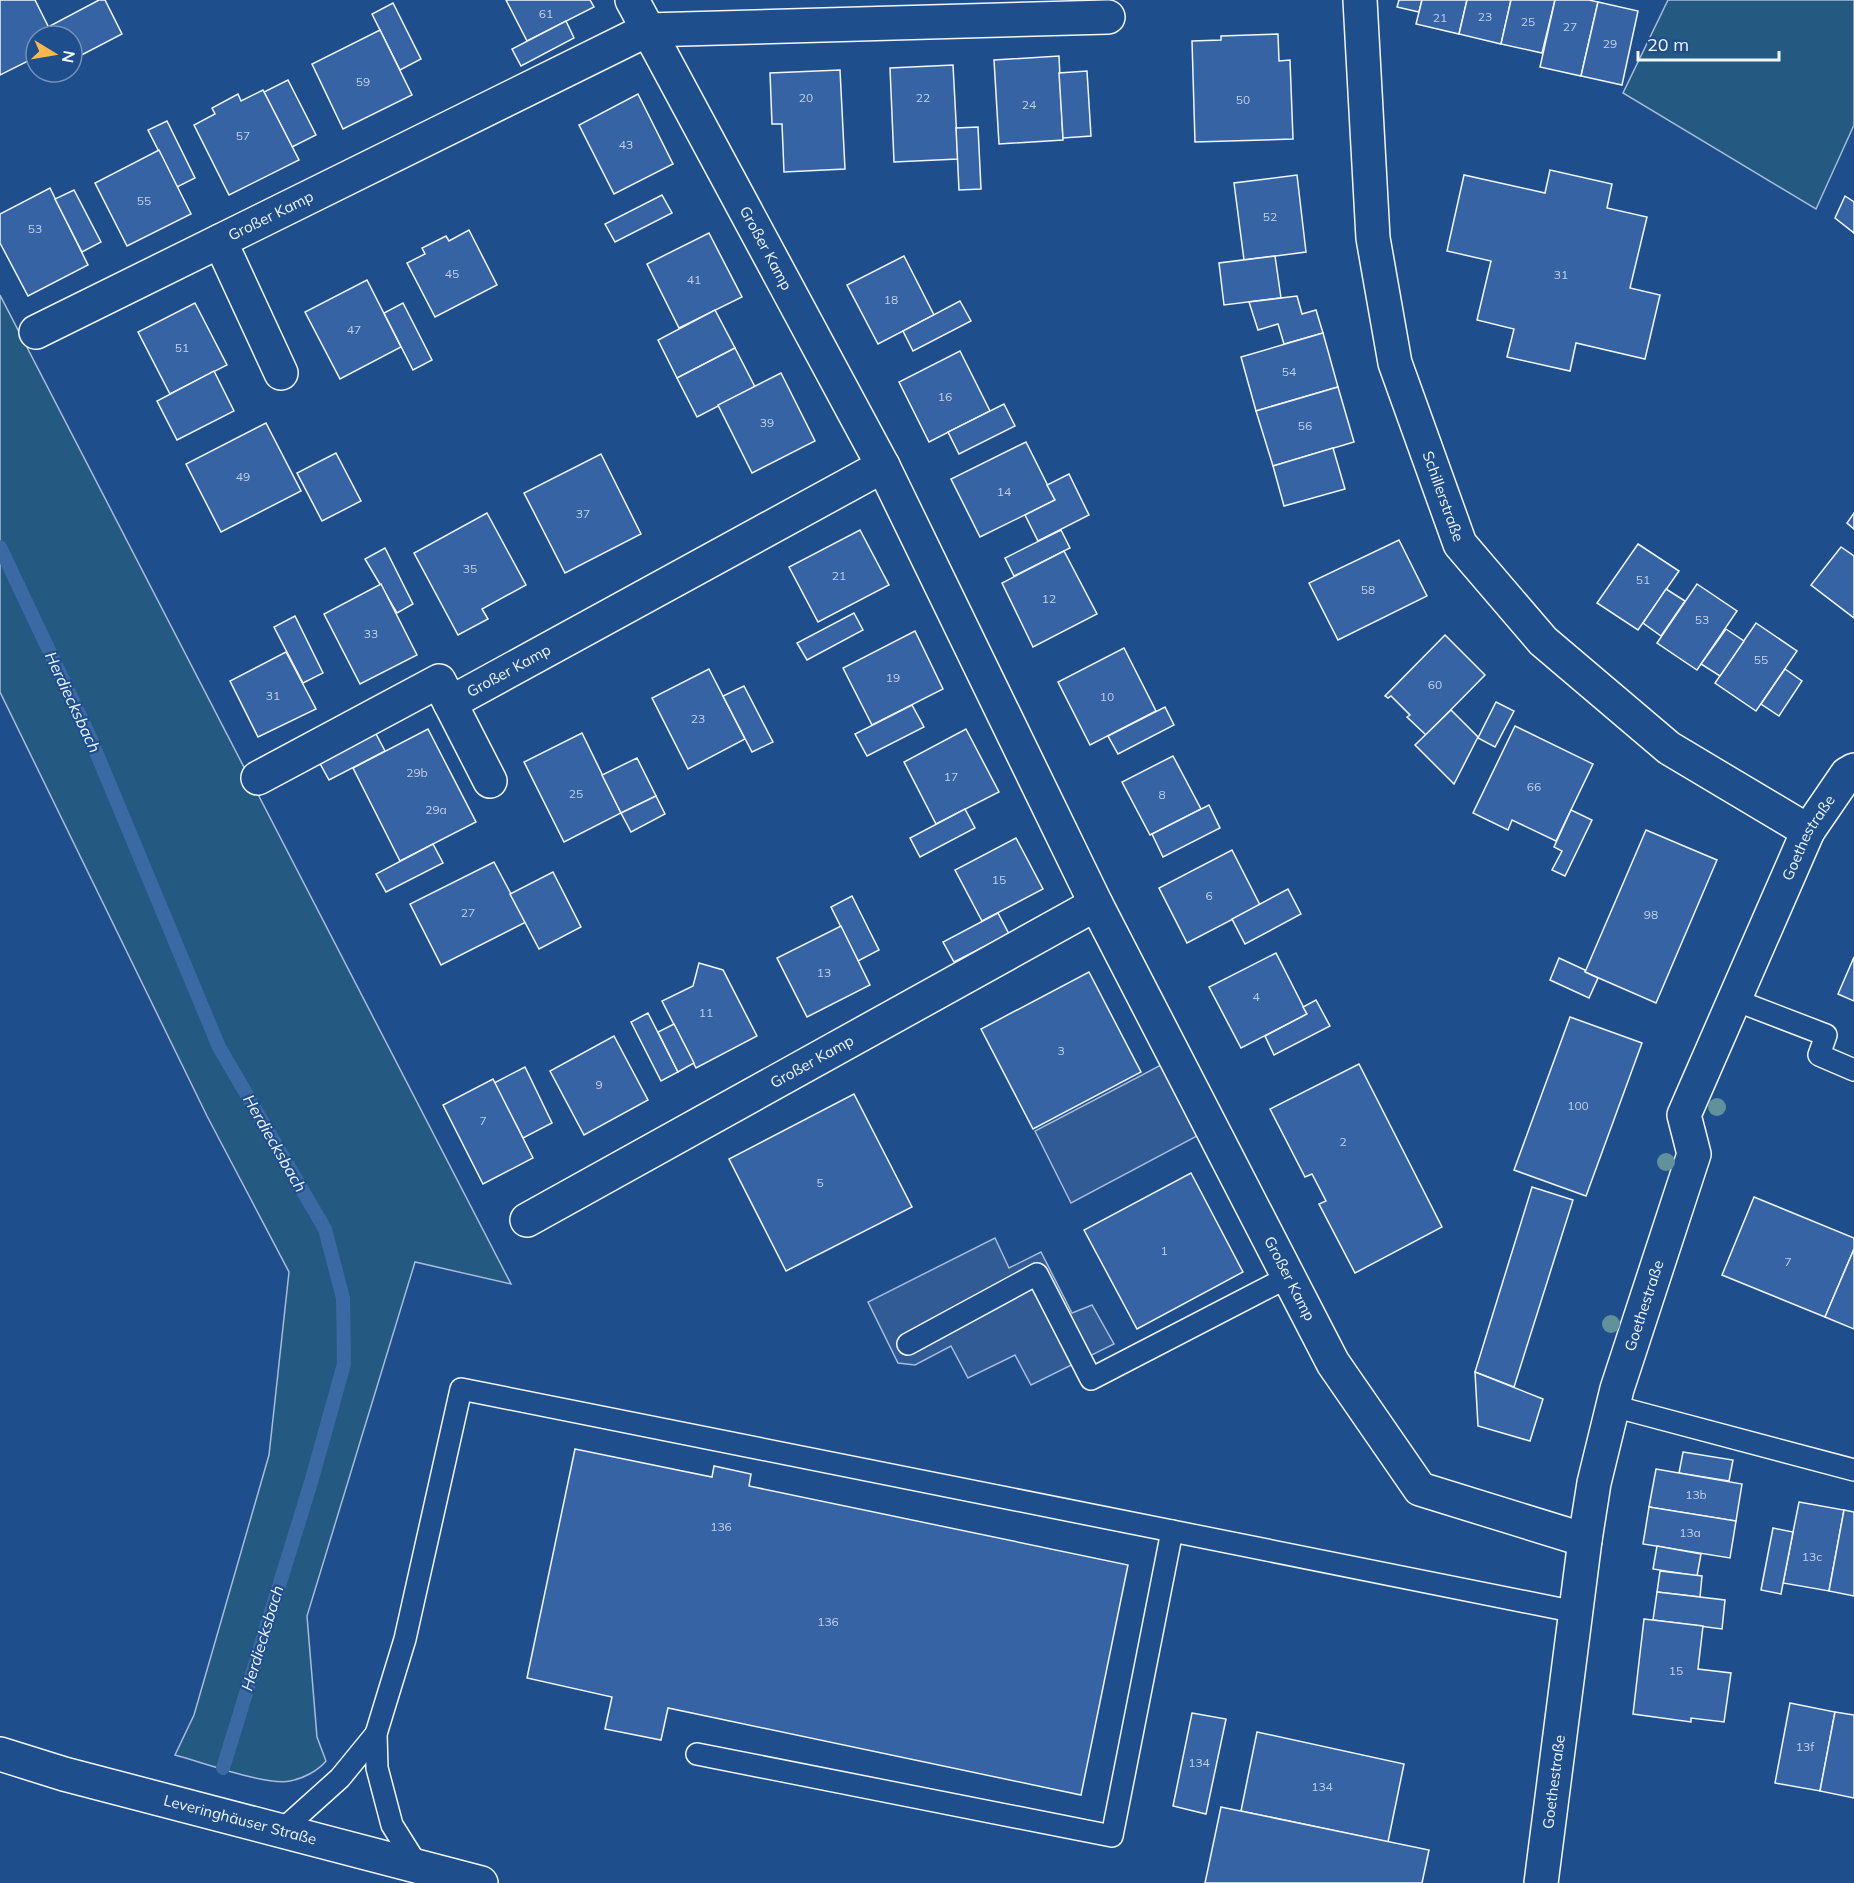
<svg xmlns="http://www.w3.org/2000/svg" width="1854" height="1883" viewBox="0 0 1854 1883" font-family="Mulish,sans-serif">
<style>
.green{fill:#245a82;stroke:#a8bbd7;stroke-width:1.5}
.parking{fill:#305b95;stroke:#a8bbd7;stroke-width:1.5}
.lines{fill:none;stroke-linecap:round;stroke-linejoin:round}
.stream{stroke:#3b69a3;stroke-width:14}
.building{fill:#3563a3;stroke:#f2f6ff;stroke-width:1.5}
.service-casing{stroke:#f2f6ff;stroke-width:24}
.minor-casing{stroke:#f2f6ff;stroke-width:36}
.primary-casing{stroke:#f2f6ff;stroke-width:36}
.service{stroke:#1f4e8c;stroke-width:21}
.minor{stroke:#1f4e8c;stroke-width:33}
.primary{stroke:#1f4e8c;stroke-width:33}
.tree{fill:#61919a}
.labels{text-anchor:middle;stroke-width:4.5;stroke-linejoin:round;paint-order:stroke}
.number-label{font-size:12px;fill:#c3d1e8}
.street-label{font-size:15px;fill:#f2f6ff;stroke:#1f4e8c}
.water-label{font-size:16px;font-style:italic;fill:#f2f6ff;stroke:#1f4e8c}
</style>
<rect width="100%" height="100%" fill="#1f4e8c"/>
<!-- green -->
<g class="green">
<path d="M1668,0H1854V125L1816,209L1623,93Z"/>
<path d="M0,295L511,1284L415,1262L307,1616L317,1737L326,1761C318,1771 302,1779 290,1781C266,1786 202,1762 175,1755L194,1715L269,1455L289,1272L207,1116L0,692Z"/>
</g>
<!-- parking -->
<g class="parking">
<path d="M1161,1065L1197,1136L1071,1203L1035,1131Z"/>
<path d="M995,1238L1009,1268L1041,1252L1072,1313L1092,1305L1114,1344L1031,1385L1015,1355L968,1378L951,1346L915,1365L898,1363L868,1302Z"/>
</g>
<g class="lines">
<!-- stream -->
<path class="stream" d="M0,547L89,735L219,1047L325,1229L343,1298L344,1364L312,1479L223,1768"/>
</g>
<!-- building -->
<g class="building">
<path d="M0,0H35L53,36H36V57L0,75Z"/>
<path d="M99,0H105L122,34L72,60V36H53L48,27Z"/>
<path d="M506,0H590L594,7L527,41Z"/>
<path d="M1399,0H1422L1419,12L1397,7Z"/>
<path d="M1422,0H1467L1459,34L1416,24Z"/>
<path d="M1467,0H1511L1501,44L1459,34Z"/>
<path d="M1511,0H1555L1542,53L1501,44Z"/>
<path d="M1555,0H1589L1598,2L1581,76L1540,67Z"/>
<path d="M1598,2L1638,11L1622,85L1581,76Z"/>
<path d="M393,3L421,59L400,70L372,14Z"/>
<path d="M566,21L574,38L521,66L512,49Z"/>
<path d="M380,30L412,95L343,129L312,64Z"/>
<path d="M1278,34L1279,61L1290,60L1293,139L1195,142L1192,41L1221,40V36Z"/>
<path d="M1059,56L1063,140L999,144L994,60Z"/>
<path d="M953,65L958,159L894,162L890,68Z"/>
<path d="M840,70L845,169L784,172L782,124H772L770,73Z"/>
<path d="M1087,71L1091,136L1063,138L1059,73Z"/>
<path d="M288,80L316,135L292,147L264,92Z"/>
<path d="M263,90L299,160L229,195L194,125L215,114L212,108L238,94L241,101Z"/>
<path d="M638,94L673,164L614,194L579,125Z"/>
<path d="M167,121L195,178L177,187L148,130Z"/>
<path d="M978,127L981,189L959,190L956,128Z"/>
<path d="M159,150L191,214L127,246L95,183Z"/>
<path d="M1550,170L1612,184L1607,208L1647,217L1630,288L1660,295L1645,359L1576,343L1570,371L1507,357L1514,329L1477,320L1491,261L1447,251L1464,175L1545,193Z"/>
<path d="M1297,175L1306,252L1244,260L1234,183Z"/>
<path d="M50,188L88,265L28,296L0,243V214Z"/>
<path d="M74,190L101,242L82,252L55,199Z"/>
<path d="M662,195L672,213L615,242L605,224Z"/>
<path d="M1845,196L1854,202V233L1835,218Z"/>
<path d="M469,230L497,285L435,317L407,263L425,254L422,248L446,236L449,241Z"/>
<path d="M709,233L742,297L679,328L647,264Z"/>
<path d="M904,256L934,315L878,344L847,285Z"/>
<path d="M1275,256L1281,298L1224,305L1219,263Z"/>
<path d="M367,280L401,347L340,379L305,312Z"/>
<path d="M1297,296L1302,314L1316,310L1323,333L1284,344L1278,324L1258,330L1249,302Z"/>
<path d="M960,301L971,321L913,351L903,331Z"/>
<path d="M195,303L227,365L170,394L138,332Z"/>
<path d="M403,303L432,360L413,370L384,313Z"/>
<path d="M715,310L735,348L677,378L658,340Z"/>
<path d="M1323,333L1338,387L1256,411L1241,357Z"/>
<path d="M735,348L755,387L697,417L677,378Z"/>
<path d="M960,351L990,411L929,442L899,382Z"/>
<path d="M214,371L234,411L177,440L157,401Z"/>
<path d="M781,373L815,441L752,473L718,405Z"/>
<path d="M1338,387L1354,442L1273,466L1256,411Z"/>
<path d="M1004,404L1015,426L959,454L948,432Z"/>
<path d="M266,423L301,491L221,532L186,464Z"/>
<path d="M1026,442L1055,500L980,537L951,479Z"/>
<path d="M1333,448L1345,489L1284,506L1273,466Z"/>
<path d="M336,453L361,501L322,521L297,473Z"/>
<path d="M601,454L641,534L565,573L524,493Z"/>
<path d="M1069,474L1089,515L1038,541L1025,515L1055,500L1047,485Z"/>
<path d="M487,513L526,585L482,609L488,619L458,635L414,553Z"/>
<path d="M1854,513V529L1847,523Z"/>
<path d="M860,530L889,585L818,622L789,567Z"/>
<path d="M1061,530L1070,548L1014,576L1005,558Z"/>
<path d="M1399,540L1427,596L1338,640L1309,583Z"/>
<path d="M1638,544L1679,571L1638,630L1597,603Z"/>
<path d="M1841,547L1854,556V618L1811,585Z"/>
<path d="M385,548L413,604L397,613L365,559Z"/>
<path d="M1064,551L1097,614L1033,647L1002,583Z"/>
<path d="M381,584L417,655L360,684L324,614Z"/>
<path d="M1697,584L1737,611L1697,670L1657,643Z"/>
<path d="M1666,589L1685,601L1661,636L1643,623Z"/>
<path d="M854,613L863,630L807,660L797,643Z"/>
<path d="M295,616L323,673L303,683L274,627Z"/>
<path d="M1756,623L1797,651L1756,711L1715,683Z"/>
<path d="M1726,629L1744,641L1720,676L1701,664Z"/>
<path d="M915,631L943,689L872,725L843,668Z"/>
<path d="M1445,635L1485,675L1426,735L1407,717L1410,715L1391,696L1388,698L1385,696Z"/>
<path d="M1124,648L1156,711L1090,745L1058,682Z"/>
<path d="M286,652L316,709L258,737L230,681Z"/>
<path d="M709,669L745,739L688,769L652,698Z"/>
<path d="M1785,669L1802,681L1779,716L1761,704Z"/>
<path d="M744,686L773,742L752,752L723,696Z"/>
<path d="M1496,702L1514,711L1495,747L1478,738Z"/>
<path d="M912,705L924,727L867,756L855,734Z"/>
<path d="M1165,707L1174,725L1118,754L1108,736Z"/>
<path d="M1451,710L1478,737L1454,784L1415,745Z"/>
<path d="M1515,726L1593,764L1556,841L1512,820L1508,830L1473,813Z"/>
<path d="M428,729L476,822L400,861L353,768Z"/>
<path d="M966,729L999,792L936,824L904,762Z"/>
<path d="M375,732L385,751L329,780L318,760Z"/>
<path d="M582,733L621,813L564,842L524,762Z"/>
<path d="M1173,756L1201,809L1150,835L1122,782Z"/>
<path d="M637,758L656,796L621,813L602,775Z"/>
<path d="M656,796L665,814L631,832L621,813Z"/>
<path d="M1209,805L1220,828L1163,857L1152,834Z"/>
<path d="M965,809L975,828L920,857L910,838Z"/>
<path d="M1571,810L1592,820L1565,876L1552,870L1562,851L1554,847Z"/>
<path d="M1646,830L1717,860L1656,1003L1585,972Z"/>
<path d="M1016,838L1043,889L982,921L955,870Z"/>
<path d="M433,844L443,863L386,892L376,874Z"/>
<path d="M1232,850L1260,905L1187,943L1159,888Z"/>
<path d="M494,862L526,922L441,965L410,904Z"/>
<path d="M553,872L581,927L539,949L510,894Z"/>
<path d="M1288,889L1301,914L1245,944L1232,919Z"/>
<path d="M852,896L879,950L858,961L831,907Z"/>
<path d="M998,913L1009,934L954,962L943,942Z"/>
<path d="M841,926L870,985L807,1017L777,958Z"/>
<path d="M1276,953L1307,1014L1241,1048L1209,987Z"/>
<path d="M1854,957V1001L1838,994Z"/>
<path d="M1559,958L1585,970V972L1598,978L1589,998L1550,980Z"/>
<path d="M699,963L723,970L757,1036L696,1068L662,1001L693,986Z"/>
<path d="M1089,972L1141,1072L1033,1129L981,1029Z"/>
<path d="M1316,1000L1330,1026L1274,1055L1265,1036L1307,1014L1303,1007Z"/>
<path d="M648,1013L678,1072L661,1081L631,1022Z"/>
<path d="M1570,1017L1642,1043L1586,1196L1514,1170Z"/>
<path d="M674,1024L694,1063L678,1072L658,1032Z"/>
<path d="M614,1036L648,1100L584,1135L550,1071Z"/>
<path d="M1359,1064L1442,1227L1355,1273L1319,1204L1326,1201L1312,1174L1305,1177L1270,1109Z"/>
<path d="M525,1067L552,1123L523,1138L494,1083Z"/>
<path d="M493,1079L533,1158L483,1184L443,1105Z"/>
<path d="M854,1094L912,1207L786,1271L729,1159Z"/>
<path d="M1191,1173L1243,1272L1137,1329L1084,1230Z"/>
<path d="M1532,1187L1573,1200L1514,1387L1475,1372Z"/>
<path d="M1754,1197L1854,1238V1249L1825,1317L1722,1275Z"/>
<path d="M1854,1249V1329L1825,1317Z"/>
<path d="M1475,1372L1543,1399L1530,1441L1478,1426Z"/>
<path d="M575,1449L712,1477L714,1466L751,1474L749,1486L1128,1565L1081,1795L668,1708L661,1740L605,1729L612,1697L527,1678Z"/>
<path d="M1683,1452L1733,1460L1729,1481L1679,1473Z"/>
<path d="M1656,1469L1742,1484L1736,1521L1649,1507Z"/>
<path d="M1799,1502L1844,1510L1829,1591L1783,1583Z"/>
<path d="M1649,1507L1736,1521L1730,1558L1643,1544Z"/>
<path d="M1844,1510L1854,1512V1596L1829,1591Z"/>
<path d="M1773,1528L1793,1532L1781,1594L1761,1590Z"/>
<path d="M1657,1546L1701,1554L1697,1576L1653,1569Z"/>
<path d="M1660,1571L1702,1576L1700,1597L1657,1592Z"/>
<path d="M1657,1592L1725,1600L1722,1629L1653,1620Z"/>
<path d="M1644,1619L1703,1626L1698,1669L1731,1673L1724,1722L1691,1718V1722L1633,1714Z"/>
<path d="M1790,1703L1835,1712L1820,1791L1775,1783Z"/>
<path d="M1835,1712L1854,1715V1798L1820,1791Z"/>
<path d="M1192,1713L1226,1719L1206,1814L1173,1806Z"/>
<path d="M1257,1732L1404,1764L1388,1842L1241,1811Z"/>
<path d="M1221,1807L1429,1850L1422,1883H1205Z"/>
</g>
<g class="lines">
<defs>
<g id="service">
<path d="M1735,1000L1826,1035L1819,1055L1854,1070"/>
<path d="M908,1344L1037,1274L1091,1379L1288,1277"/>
<path d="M1613,1406L1854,1470"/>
<path d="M697,1754L1112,1836L1172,1531L1576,1612"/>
<path d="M281,1831L340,1778L376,1734"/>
<path d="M419,1868L392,1825L377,1768L376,1734L405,1639L461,1389L1172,1531"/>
</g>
<g id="minor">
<path id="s1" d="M632,0L883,466L1096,904L1333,1363L1420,1489L1585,1540"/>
<path id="s2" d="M1360,0L1373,238L1395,363L1460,544L1543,641L1669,748L1808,831"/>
<path d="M220,241L281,373"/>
<path id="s3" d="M36,332L647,30L1108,17"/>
<path d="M450,703L490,781"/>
<path id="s4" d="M258,778L439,681L450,703L883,466"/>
<path id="s5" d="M527,1220L1096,904"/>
<path id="s6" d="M1541,1883L1585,1540L1594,1483L1617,1389L1694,1154L1684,1115L1808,831L1847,774L1854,770"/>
</g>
<g id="primary">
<path id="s7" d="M0,1754L64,1774L481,1883"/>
</g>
</defs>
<!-- service casing -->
<use href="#service" class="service-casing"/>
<!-- minor casing -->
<use href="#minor" class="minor-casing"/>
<!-- primary casing -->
<use href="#primary" class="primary-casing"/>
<!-- service -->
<use href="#service" class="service"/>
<!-- minor -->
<use href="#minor" class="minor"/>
<!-- primary -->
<use href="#primary" class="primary"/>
</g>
<!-- trees -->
<g class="tree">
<circle cx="1717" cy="1107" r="9"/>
<circle cx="1666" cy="1162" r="9"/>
<circle cx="1611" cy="1324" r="9"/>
</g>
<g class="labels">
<!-- number labels -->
<g class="number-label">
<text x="546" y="18">61</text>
<text x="1485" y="21">23</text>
<text x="1440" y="22">21</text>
<text x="1528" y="26">25</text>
<text x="1570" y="31">27</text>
<text x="1610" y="48">29</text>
<text x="363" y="86">59</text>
<text x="806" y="102">20</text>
<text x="923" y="102">22</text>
<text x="1243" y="104">50</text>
<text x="1029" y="109">24</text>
<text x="243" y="140">57</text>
<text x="626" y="149">43</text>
<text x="144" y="205">55</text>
<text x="1270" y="221">52</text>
<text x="35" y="233">53</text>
<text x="452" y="278">45</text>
<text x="1561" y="279">31</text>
<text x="694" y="284">41</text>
<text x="891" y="304">18</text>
<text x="354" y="334">47</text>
<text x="182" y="352">51</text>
<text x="1289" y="376">54</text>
<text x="945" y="401">16</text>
<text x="767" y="427">39</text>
<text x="1305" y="430">56</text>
<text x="243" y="481">49</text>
<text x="1004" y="496">14</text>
<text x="583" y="518">37</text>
<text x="470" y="573">35</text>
<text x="839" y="580">21</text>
<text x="1643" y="584">51</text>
<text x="1368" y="594">58</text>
<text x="1049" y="603">12</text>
<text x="1702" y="624">53</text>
<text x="371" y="638">33</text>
<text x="1761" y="664">55</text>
<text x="893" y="682">19</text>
<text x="1435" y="689">60</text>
<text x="273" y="700">31</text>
<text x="1107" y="701">10</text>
<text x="698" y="723">23</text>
<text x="417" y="777">29b</text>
<text x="951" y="781">17</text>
<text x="1534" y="791">66</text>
<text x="576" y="798">25</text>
<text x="1162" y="799">8</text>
<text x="436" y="814">29a</text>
<text x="999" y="884">15</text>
<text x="1209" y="900">6</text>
<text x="468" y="917">27</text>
<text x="1651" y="919">98</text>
<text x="824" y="977">13</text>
<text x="1256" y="1001">4</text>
<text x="706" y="1017">11</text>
<text x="1061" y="1055">3</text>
<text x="599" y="1089">9</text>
<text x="1578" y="1110">100</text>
<text x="483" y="1125">7</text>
<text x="1343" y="1146">2</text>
<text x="820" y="1187">5</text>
<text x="1164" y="1255">1</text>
<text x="1788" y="1266">7</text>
<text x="1696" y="1499">13b</text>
<text x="721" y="1531">136</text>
<text x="1690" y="1537">13a</text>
<text x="1812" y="1561">13c</text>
<text x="828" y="1626">136</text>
<text x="1676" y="1675">15</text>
<text x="1805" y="1751">13f</text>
<text x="1199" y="1767">134</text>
<text x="1322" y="1791">134</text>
</g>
<!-- street labels -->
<g class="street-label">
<text dy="5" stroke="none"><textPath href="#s3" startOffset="262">Großer Kamp</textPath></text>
<text dy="5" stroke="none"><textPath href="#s1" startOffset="282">Großer Kamp</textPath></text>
<text dy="5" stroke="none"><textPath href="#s2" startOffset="507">Schillerstraße</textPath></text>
<text dy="5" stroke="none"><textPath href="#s4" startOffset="297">Großer Kamp</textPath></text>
<text dy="5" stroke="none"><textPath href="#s6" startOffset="1092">Goethestraße</textPath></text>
<text dy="5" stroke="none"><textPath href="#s5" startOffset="326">Großer Kamp</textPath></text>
<text dy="5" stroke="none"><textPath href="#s1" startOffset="1438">Großer Kamp</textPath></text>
<text dy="5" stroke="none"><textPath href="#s6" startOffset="588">Goethestraße</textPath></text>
<text dy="5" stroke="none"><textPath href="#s6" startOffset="102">Goethestraße</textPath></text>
<text dy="5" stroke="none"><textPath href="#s7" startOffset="249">Leveringhäuser Straße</textPath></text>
</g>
<!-- water labels -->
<g class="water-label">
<text transform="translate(73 702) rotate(65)" y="6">Herdiecksbach</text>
<text transform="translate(275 1143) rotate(60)" y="6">Herdiecksbach</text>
<text transform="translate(262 1638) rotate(-73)" y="6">Herdiecksbach</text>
</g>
</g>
<!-- north arrow -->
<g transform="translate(54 54) rotate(101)"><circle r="28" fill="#1f4e8c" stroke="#7391ba" stroke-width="1.5"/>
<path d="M0-4.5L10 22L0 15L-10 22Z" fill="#ffb74d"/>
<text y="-9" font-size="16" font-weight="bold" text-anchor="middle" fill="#f2f6ff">N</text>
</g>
<!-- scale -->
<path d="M1638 51v9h141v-9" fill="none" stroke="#f2f6ff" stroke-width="3"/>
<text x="1647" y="51" font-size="18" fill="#f2f6ff" stroke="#1f4e8c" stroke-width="4.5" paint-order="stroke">20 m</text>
</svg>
